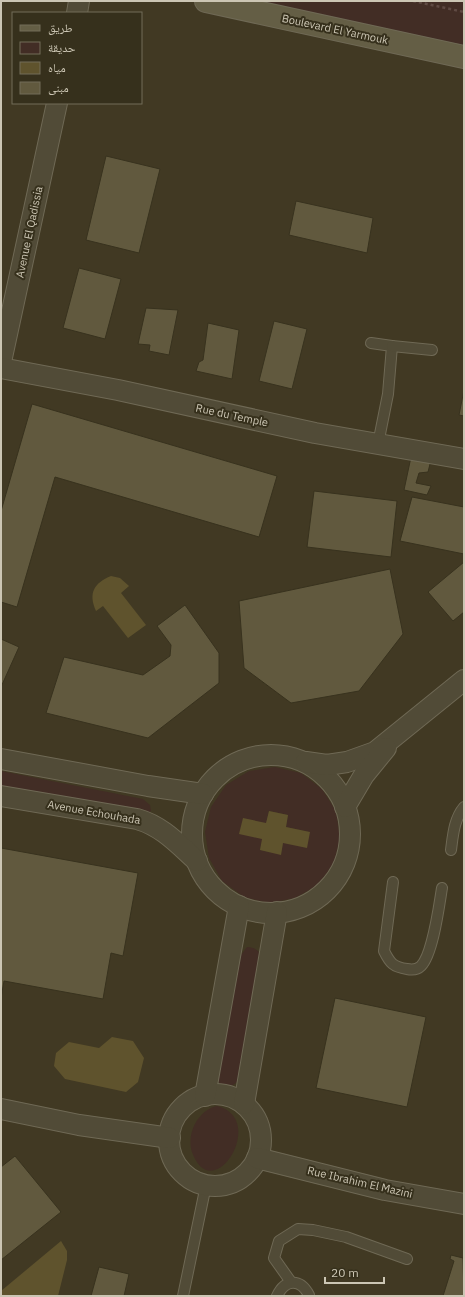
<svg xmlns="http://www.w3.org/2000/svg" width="465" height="1297" viewBox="0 0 465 1297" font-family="'IBM Plex Sans','Noto Naskh Arabic',sans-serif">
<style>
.green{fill:#422d25;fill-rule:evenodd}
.water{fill:#5f532d}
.building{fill:#61593e;stroke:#38321e}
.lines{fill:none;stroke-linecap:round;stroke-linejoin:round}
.lane-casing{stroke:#6f6955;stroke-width:12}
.street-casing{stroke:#6f6955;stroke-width:22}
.secondary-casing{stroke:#6f6955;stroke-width:24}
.path{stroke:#5f4a43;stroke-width:2.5;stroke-dasharray:3 3;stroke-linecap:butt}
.lane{stroke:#514b37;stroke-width:10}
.street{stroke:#514b37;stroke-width:20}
.secondary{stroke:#645e45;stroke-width:22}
.labels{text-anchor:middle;stroke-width:4;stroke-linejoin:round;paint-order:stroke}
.street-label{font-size:11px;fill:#ccc6b4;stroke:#36301c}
</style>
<rect width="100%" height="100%" fill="#413923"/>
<!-- green -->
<g class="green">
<path d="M255,1H464V45Z"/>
<path d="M275,767L301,773L322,789L336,811L340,838L334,863L318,885L295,898L269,903L244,897L222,881L209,858L205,832L211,807L226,785L249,771ZM269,811L288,815L286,827L309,832L283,843L281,854L260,850Z"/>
<path d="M1,771L143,799L150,805L151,811L144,816L1,790Z"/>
<path d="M247,947C257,948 260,951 262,960L240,1077L236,1083L228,1088L222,1087L217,1079L237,966L241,955Z"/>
<path d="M217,1106C269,1119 212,1209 192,1152C186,1134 198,1110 217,1106Z"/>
</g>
<!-- water -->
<g class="water">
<path d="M111,576L120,578L129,586L121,593L146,625L128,638L103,606L96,611C88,593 94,583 111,576Z"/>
<path d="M269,811L288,815L286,827L310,832L307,848L283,843L281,855L260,850L262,839L239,834L243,818L266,823Z"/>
<path d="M112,1037L133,1041L144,1058L138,1082L126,1092L65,1079L54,1066L56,1053L69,1042L99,1048Z"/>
<path d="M61,1241L67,1251V1260L58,1296H1V1291Z"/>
</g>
<!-- building -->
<g class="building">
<path d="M106,156L160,169L139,253L86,240Z"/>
<path d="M296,201L373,218L367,253L289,235Z"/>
<path d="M79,268L121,279L105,339L63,328Z"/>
<path d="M146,308L178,310L169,355L149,351L150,345L138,344Z"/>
<path d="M274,321L307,329L292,389L259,381Z"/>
<path d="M208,323L239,330L232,379L196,371L199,362L203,360Z"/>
<path d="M464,390V416L459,415Z"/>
<path d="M32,404L277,476L259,537L55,477L17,607L1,602V511Z"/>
<path d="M411,457L431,460L428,472L419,473L416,483L431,486L427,495L404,490Z"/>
<path d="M314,491L397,501L391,557L307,547Z"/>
<path d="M412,497L464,507V554L400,541Z"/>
<path d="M464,562V612L453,621L428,592Z"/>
<path d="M390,569L403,634L359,691L291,703L244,668L239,601Z"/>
<path d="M185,605L219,653V683L148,738L46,713L64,657L143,675L170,656L171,645L157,626Z"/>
<path d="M1,639L19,647L1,687Z"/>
<path d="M1,848L138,873L123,956L111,953L103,999L4,981L1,998Z"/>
<path d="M335,998L426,1017L407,1107L316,1088Z"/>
<path d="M15,1156L61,1212L1,1260V1167Z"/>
<path d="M451,1255L463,1258L464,1296H443L454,1261L450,1259Z"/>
<path d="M99,1267L129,1274L124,1296H91Z"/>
</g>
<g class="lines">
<defs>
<g id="lane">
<path d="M371,343L392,346L388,394L378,444"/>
<path d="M392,346L432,350"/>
<path d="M451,850C453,835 454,819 464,807"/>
<path d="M393,882L384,951C390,963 393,967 407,969C412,970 417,970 421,966C433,954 439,906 442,888"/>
<path d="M291,1282L274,1258L279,1241L298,1229L313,1230L346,1237L407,1259"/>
<path d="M183,1296L206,1185"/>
<path d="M277,1296C285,1279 300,1278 309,1295V1296"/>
</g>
<g id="street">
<path d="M77,13L79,1"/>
<path d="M1,362L57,103"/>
<path d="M1,368L118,390L315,433L464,459"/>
<circle cx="271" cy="834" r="79"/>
<path d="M1,759L148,786L203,794"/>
<path d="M306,762L327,765L347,762L375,752L464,680"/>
<path d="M1,796L137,819C162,826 178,844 197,861"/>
<path d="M345,807L364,775L386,748"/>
<circle cx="215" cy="1140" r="46"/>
<path d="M205,1096L239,906"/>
<path d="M244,1104L277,912"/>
<path d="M1,1109L79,1125L170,1138"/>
<path d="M257,1158L385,1190L464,1204"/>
</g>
<path id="secondary" d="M206,1L464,57"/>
</defs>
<!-- lane casing -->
<use href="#lane" class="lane-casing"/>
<!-- street casing -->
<use href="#street" class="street-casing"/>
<!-- secondary casing -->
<use href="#secondary" class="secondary-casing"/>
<!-- path -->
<path class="path" d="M413,1L464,12"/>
<!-- lane -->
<use href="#lane" class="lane"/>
<!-- street -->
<use href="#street" class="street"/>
<!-- secondary -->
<use href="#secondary" class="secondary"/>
</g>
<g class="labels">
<!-- street labels -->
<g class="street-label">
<text transform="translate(335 29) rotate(12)" y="4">Boulevard El Yarmouk</text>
<text transform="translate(29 232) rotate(-78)" y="4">Avenue El Qadissia</text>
<text transform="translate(232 415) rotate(12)" y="4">Rue du Temple</text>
<text transform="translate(94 812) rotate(10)" y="4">Avenue Echouhada</text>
<text transform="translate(360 1182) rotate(13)" y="4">Rue Ibrahim El Mazini</text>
</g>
</g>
<!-- border -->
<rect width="465" height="1297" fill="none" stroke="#ccc6b4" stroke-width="4"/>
<!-- legend -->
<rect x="12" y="12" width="130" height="92" fill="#36301c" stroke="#726c59"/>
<rect x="20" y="25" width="20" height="6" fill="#645e45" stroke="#726c59"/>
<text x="48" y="32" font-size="12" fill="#ccc6b4">طريق</text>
<rect x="20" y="42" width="20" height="12" fill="#422d25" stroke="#726c59"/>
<text x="48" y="52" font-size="12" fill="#ccc6b4">حديقة</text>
<rect x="20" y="62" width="20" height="12" fill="#5f532d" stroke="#726c59"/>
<text x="48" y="72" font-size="12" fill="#ccc6b4">مياه</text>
<rect x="20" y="82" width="20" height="12" fill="#61593e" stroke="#726c59"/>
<text x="48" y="92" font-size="12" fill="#ccc6b4">مبنى</text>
<!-- scale -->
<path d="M325 1277v6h59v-6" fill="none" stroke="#ccc6b4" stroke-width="2"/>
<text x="331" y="1277" font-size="12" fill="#ccc6b4" stroke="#36301c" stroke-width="3" paint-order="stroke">20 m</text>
</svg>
